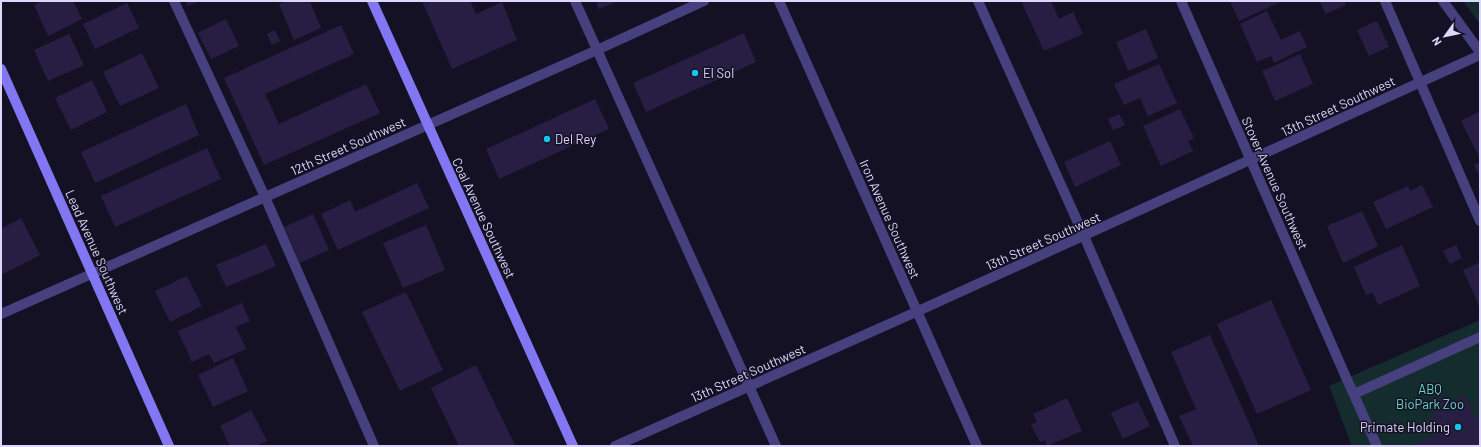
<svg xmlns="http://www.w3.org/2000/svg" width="1481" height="447" viewBox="0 0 1481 447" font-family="Barlow,sans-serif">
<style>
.green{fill:#142c2d}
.building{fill:#281e43}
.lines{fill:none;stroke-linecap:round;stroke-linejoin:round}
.lane{stroke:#46407f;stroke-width:10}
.street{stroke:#46407f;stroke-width:10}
.secondary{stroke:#8276f3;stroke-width:10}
.poi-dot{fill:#14c6ea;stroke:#151124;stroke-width:1.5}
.labels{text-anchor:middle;stroke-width:3;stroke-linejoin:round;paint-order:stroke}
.poi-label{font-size:13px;fill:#ddd7fc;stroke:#151124;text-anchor:start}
.street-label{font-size:13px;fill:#ddd7fc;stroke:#151124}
.park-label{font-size:13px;fill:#69d6c2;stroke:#151124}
</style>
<rect width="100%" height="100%" fill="#151124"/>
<!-- green -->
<g class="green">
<path d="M1463,1H1480V24Z"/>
<path d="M1480,320V446H1352L1329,386Z"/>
</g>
<!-- building -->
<g class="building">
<path d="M42,1H73L82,19L48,36L34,5Z"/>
<path d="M186,1H199L188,6Z"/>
<path d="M286,1H305L306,3L310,2L321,28L294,40L279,4Z"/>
<path d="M422,1H470L476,14L502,2L517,40L452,69Z"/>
<path d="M596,1H618L599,9Z"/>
<path d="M1027,1H1051L1059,19L1073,12L1083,34L1044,51L1022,3Z"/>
<path d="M1230,1H1282L1239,21Z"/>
<path d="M1319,1H1344L1346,5L1326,14Z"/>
<path d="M127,3L139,28L95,49L83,24Z"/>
<path d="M1267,11L1281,40L1300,31L1307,47L1274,63L1271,56L1257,62L1240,24Z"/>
<path d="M226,19L239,46L211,59L198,33Z"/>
<path d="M1377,21L1389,47L1369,56L1357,30Z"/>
<path d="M341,25L354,54L265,94L279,124L366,84L380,113L264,165L224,78Z"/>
<path d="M1146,29L1158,58L1128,71L1116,42Z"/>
<path d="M275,30L280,41L272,45L267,34Z"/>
<path d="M744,33L756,62L646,112L633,83Z"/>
<path d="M69,34L84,65L48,81L34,50Z"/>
<path d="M142,53L159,88L120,106L103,72Z"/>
<path d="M1300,54L1313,84L1275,101L1262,71Z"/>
<path d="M1159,64L1177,103L1148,116L1140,98L1124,105L1114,84Z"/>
<path d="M92,80L107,112L71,130L55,98Z"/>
<path d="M595,99L609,129L499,179L486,149Z"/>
<path d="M186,104L199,135L95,183L81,152Z"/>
<path d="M1180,109L1194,138L1188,141L1193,151L1161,166L1143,126Z"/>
<path d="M1480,111V159L1461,121Z"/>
<path d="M1119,114L1125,125L1113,130L1108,119Z"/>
<path d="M1110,141L1121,165L1075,187L1064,162Z"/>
<path d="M207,148L221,179L115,227L101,196Z"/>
<path d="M1480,162V177L1474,165Z"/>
<path d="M417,183L429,208L338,250L321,214L350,200L355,212Z"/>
<path d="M1422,185L1433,207L1386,229L1373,202L1408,186L1410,191Z"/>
<path d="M1362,211L1378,246L1343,263L1327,226Z"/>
<path d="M313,214L329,250L300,263L284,227Z"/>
<path d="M21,218L40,255L3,274L1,271V229Z"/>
<path d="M426,225L445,270L403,288L383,243Z"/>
<path d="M266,244L276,266L226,287L216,265Z"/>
<path d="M1402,245L1420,286L1378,305L1373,293L1366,295L1354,267Z"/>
<path d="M1456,245L1462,258L1450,264L1443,251Z"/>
<path d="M1478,263L1480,266V308L1463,270Z"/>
<path d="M187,276L202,306L170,322L155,291Z"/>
<path d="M406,292L443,370L400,391L362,312Z"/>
<path d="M1271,300L1311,390L1257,414L1217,324Z"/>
<path d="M242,303L250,321L236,327L246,349L214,363L209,354L192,362L178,331Z"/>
<path d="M1210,335L1259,446H1193L1179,416L1196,409L1171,352Z"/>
<path d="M233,358L248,391L213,407L198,375Z"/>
<path d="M476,365L515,445L513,446H459L431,388Z"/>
<path d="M1448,394L1451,401L1465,395L1475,418L1480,420V446H1412L1440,434L1432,417L1435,408L1440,406L1437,400Z"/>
<path d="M1067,398L1082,431L1047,446L1045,440L1040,442L1031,425L1037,422L1033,414Z"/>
<path d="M1138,401L1150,426L1123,439L1111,413Z"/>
<path d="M251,410L267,441L256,446H230L220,426Z"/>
</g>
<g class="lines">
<!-- lane -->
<g class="lane">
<path d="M174,1L265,197L374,446"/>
<path d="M575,1L776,446"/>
<path d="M978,1L1084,236L1175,446"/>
<path d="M1385,1L1480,221"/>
<path d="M1345,375L1377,446"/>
<path d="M1354,394L1480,337"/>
</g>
<!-- street -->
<g class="street">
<path d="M779,1L977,446"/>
<path d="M1181,1L1345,375"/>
<path d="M1443,1L1480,52"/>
<path d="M1,314L597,50L704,1"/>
<path d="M615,446L916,312L1480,55"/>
</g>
<!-- secondary -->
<g class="secondary">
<path d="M372,1L573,446"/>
<path d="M1,69L169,446"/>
</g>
</g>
<!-- markers -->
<g class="poi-dot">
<circle cx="695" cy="73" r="4"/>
<circle cx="547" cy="139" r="4"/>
<circle cx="1458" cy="427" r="4"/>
</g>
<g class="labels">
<!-- poi labels -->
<g class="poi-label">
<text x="703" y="78">El Sol</text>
<text x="555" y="144">Del Rey</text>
<text x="1450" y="432" text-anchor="end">Primate Holding</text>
</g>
<!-- street labels -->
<g class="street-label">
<text transform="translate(1338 106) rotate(-25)" y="5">13th Street Southwest</text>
<text transform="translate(348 146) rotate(-24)" y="5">12th Street Southwest</text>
<text transform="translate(1275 183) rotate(66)" y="5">Stover Avenue Southwest</text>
<text transform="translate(484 218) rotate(65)" y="5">Coal Avenue Southwest</text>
<text transform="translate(890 219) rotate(66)" y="5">Iron Avenue Southwest</text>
<text transform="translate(1043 241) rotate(-24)" y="5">13th Street Southwest</text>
<text transform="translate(97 252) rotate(66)" y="5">Lead Avenue Southwest</text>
<text transform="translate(748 373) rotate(-24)" y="5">13th Street Southwest</text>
</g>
<!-- park labels -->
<g class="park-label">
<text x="1430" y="394">ABQ<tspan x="1430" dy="15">BioPark Zoo</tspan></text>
</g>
</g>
<!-- border -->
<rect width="1481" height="447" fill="none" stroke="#ddd7fc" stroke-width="4"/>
<!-- north arrow -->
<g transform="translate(1445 36) rotate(237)" stroke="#151124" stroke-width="3" paint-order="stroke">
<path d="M0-3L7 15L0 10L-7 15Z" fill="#ddd7fc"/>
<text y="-6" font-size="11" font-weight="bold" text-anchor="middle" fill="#ddd7fc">N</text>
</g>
</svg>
